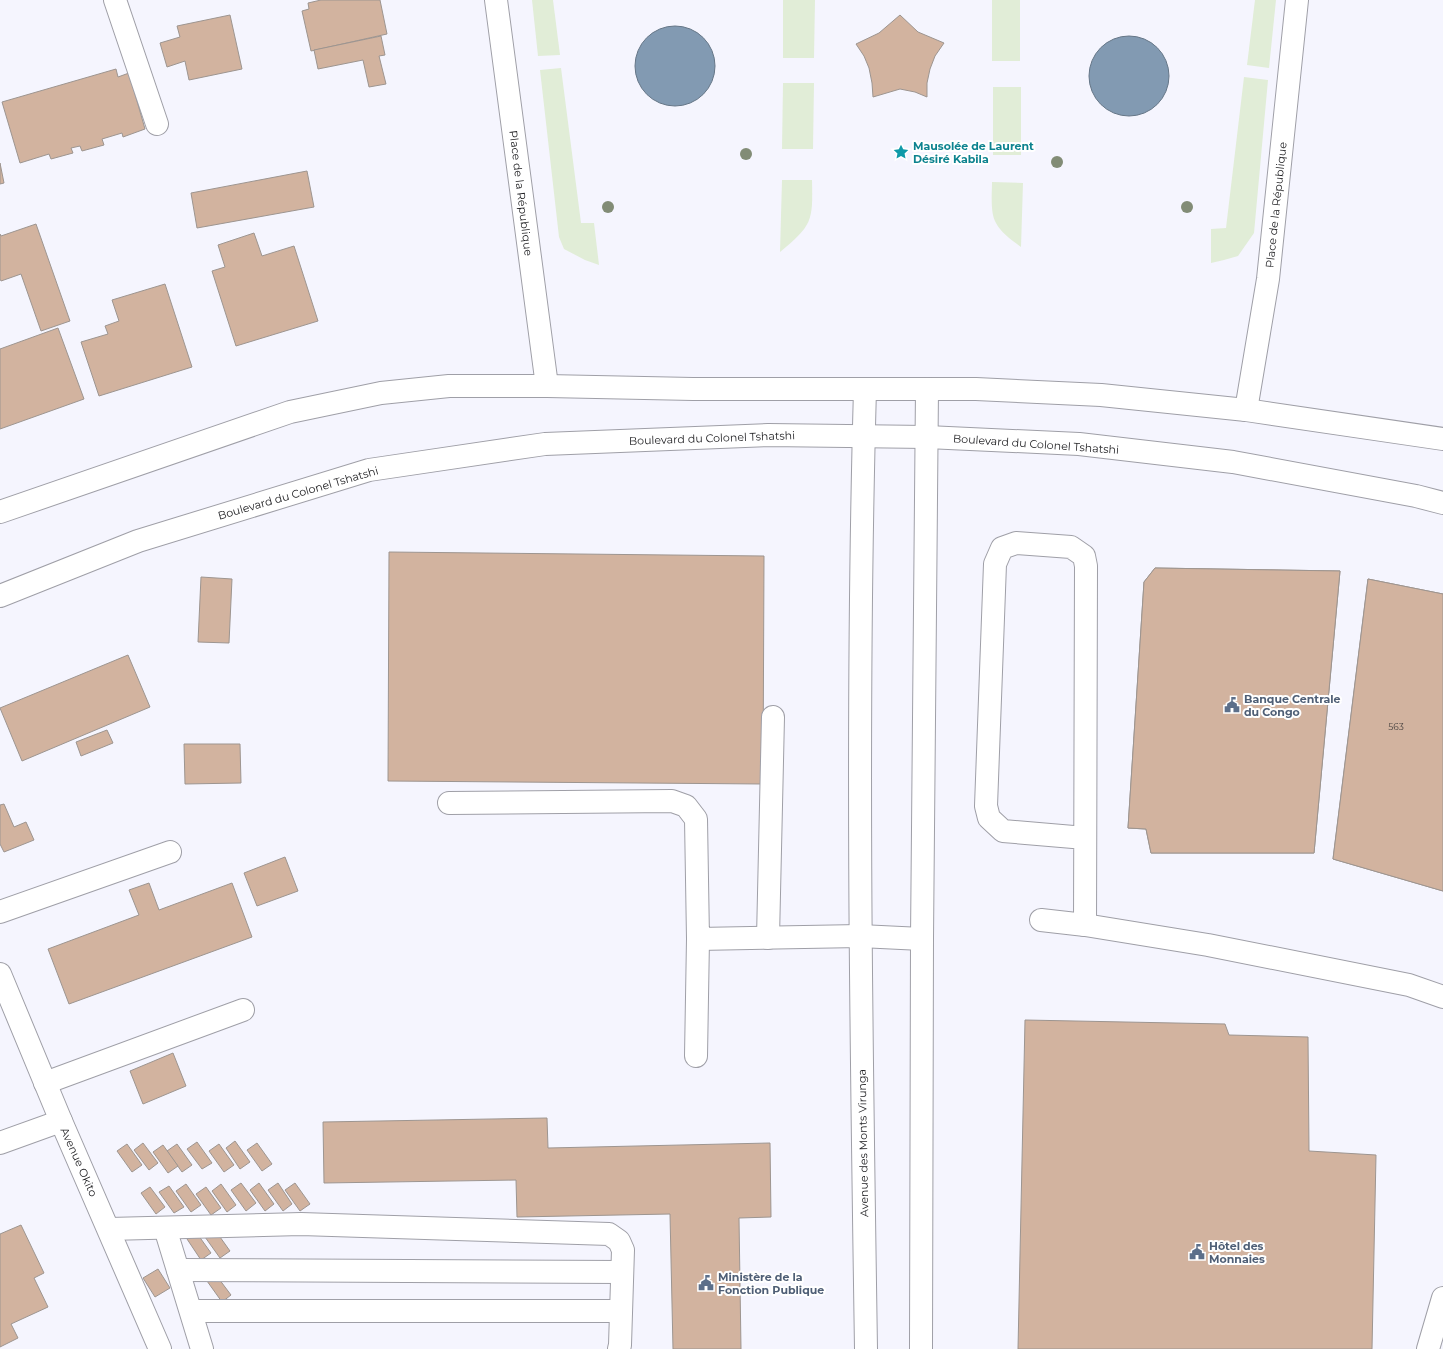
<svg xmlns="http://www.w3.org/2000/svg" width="1443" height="1349" viewBox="0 0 1443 1349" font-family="Montserrat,sans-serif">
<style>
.green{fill:#e1edd7}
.water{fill:#829ab2;stroke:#657687}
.building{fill:#d2b39f;stroke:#9d9590}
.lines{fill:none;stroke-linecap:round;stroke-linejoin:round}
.minor-casing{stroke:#9f9fa7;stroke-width:24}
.minor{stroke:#fff;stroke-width:22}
.tree{fill:#828c76}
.labels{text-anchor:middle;stroke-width:4;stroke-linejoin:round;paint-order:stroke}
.number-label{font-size:9px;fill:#4d4643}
.culture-label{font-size:11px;font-weight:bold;fill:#0d838f;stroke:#fff;text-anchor:start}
.street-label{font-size:11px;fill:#212124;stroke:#fff}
.service-label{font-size:11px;font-weight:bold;fill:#4e5e75;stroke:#fff;text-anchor:start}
</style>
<rect width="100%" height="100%" fill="#f5f5fe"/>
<!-- green -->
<g class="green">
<path d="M532,0H553L560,55L538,56Z"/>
<path d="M783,0H815L814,58H783Z"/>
<rect x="992" y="0" width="28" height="61"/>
<path d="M1255,0H1276L1269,68L1247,65Z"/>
<path d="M561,68L581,223H594L599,265L585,260L564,249L559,237L540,70Z"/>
<path d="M1244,77L1268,80L1254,233L1238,256L1224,260L1211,263V229L1226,228Z"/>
<path d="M783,83H814L813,149H782Z"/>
<rect x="993" y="87" width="28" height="68"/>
<path d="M782,180H812C813,222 812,225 780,252Z"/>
<path d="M992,182L1023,183L1021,247C1013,241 1001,233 996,223C990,213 992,194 992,182Z"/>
</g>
<!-- water -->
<g class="water">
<circle cx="675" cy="66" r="40"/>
<circle cx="1129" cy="76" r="40"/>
</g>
<!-- building -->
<g class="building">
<path d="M321,0H380L387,34L311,51L302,11L309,9L308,3Z"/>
<path d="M230,15L242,69L189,80L185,61L167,67L160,43L180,37L177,26Z"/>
<path d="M900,15L918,32L944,43L935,56L930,69L927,83V97L915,92L900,89L873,97L872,83L869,68L864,56L856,44L879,33Z"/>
<path d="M381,36L385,55L379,56L386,84L369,87L363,60L318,69L314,50Z"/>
<path d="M116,69L118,77L129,73L145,129L123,137L122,133L102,139L104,145L82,151L80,146L71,148L73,153L51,159L49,154L20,163L2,102Z"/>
<path d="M0,163L4,183L0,184Z"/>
<path d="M307,171L314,207L197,228L191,193Z"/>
<path d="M36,224L70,321L41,331L21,274L1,281L0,279V234L1,236Z"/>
<path d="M254,233L262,256L294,246L318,321L236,346L212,271L225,267L218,245Z"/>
<path d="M165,284L192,367L99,396L81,342L108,334L105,326L119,321L112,300Z"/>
<path d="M58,328L84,399L0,429V349Z"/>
<path d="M389,552L764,556L763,784L388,781Z"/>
<path d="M1155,568L1340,571L1314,853H1151L1146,829L1128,828L1144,582Z"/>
<path d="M1155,568L1340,571L1314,853H1151L1146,829L1128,828L1144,582Z"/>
<path d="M201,577L232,579L229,643L198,642Z"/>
<path d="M1368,579L1443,594V891L1333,859Z"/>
<path d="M1368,579L1443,594V891L1333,859Z"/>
<path d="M128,655L150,707L22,761L0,708Z"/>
<path d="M107,730L113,743L81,756L76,742Z"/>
<path d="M184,744H240L241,783L185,784Z"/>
<path d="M4,804L14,827L26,822L34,840L4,852L0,844V805Z"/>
<path d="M285,857L298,891L257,906L244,873Z"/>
<path d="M149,883L159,910L232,883L252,937L69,1004L48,949L139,915L129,890Z"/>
<path d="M1025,1020L1225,1024L1229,1035L1308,1037L1309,1151L1376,1155L1372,1349H1018Z"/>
<path d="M173,1053L186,1086L143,1104L130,1071Z"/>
<path d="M547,1118L548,1148L770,1143L771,1217L739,1218L741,1349H673L670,1214L517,1217L516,1180L324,1183L323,1122Z"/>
<path d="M235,1141L250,1162L240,1169L226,1148Z"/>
<path d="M197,1142L212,1163L202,1169L187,1149Z"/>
<path d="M143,1143L158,1163L149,1170L134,1150Z"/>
<path d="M257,1143L272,1164L262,1171L247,1150Z"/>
<path d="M127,1144L142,1165L132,1172L117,1151Z"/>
<path d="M177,1144L192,1165L182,1172L167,1151Z"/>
<path d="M219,1144L234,1165L224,1172L209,1151Z"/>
<path d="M163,1145L178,1166L168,1173L153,1152Z"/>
<path d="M241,1183L256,1203L246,1211L231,1190Z"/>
<path d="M259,1183L274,1204L265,1211L250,1190Z"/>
<path d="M278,1183L292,1204L283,1211L268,1190Z"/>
<path d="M295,1183L310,1204L300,1211L285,1190Z"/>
<path d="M186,1184L201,1205L191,1212L176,1191Z"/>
<path d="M221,1184L236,1205L227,1212L212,1191Z"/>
<path d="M169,1186L184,1207L174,1213L159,1192Z"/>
<path d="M150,1187L165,1207L156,1214L141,1193Z"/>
<path d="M206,1187L221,1208L211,1215L196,1194Z"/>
<path d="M21,1225L44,1273L34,1278L48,1307L11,1324L18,1338L0,1347V1234Z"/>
<path d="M215,1230L230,1251L220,1258L205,1237Z"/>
<path d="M196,1232L211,1253L201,1260L187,1239Z"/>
<path d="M158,1269L170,1288L155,1297L143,1278Z"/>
<path d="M216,1275L231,1295L222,1302L207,1281Z"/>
</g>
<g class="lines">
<defs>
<g id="minor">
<path d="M115,0L157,124"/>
<path d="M496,0L547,386"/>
<path d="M865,389C856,709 861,1029 866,1349"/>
<path d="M1246,410L1268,279L1297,0"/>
<path d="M0,512L290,412L381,393L449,386H547L693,389H976L1101,395L1246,410L1443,439"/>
<path d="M0,596L138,541L369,470L545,444L768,435L927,437L1079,444L1233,462L1416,496L1443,503"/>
<path d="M449,803L672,801L686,806L696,819L698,939L860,936L922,939"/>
<path d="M1085,838L1003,831L989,818L986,806L995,564L1002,548L1016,543L1071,547L1084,556L1086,566L1085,925"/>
<path d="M0,912L170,852"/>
<path d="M1041,920L1085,925L1208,945L1409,985L1443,997"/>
<path d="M768,938L773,717"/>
<path d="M0,974L61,1121L160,1349"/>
<path d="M696,1056L698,939"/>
<path d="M45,1083L243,1010"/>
<path d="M0,1143L61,1121"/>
<path d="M165,1228L202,1349"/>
<path d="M109,1229L301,1224L609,1234L619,1241L623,1250L620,1345L619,1349"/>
<path d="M178,1270L622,1272"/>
<path d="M192,1311H621"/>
<path d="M921,1349L922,939L927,389"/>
<path d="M1428,1349L1443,1298"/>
</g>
</defs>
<!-- minor casing -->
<use href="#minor" class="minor-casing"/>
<!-- minor -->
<use href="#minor" class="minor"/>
</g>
<!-- trees -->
<g class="tree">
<circle cx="746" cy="154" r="6"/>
<circle cx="1057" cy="162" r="6"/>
<circle cx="608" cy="207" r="6"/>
<circle cx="1187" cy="207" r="6"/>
</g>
<!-- icons -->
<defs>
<symbol id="sight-bare" viewBox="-9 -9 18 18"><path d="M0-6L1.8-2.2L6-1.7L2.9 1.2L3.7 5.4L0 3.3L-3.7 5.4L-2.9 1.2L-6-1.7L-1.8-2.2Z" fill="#0f9aa8" stroke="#fff" stroke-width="2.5" paint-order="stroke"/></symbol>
<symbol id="civic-bare" viewBox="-9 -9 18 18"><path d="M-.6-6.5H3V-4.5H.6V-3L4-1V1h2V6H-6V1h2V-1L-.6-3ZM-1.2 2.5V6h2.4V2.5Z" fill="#5c6f8a" stroke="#fff" stroke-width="2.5" paint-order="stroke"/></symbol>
</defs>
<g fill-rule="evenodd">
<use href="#sight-bare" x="890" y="141" width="22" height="22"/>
<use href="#civic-bare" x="1221" y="694" width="22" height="22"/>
<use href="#civic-bare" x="1186" y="1241" width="22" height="22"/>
<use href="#civic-bare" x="695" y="1272" width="22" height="22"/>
</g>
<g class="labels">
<!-- number labels -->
<g class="number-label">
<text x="1396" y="730">563</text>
</g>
<!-- culture labels -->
<g class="culture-label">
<text x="913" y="150">Mausolée de Laurent<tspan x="913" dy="13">Désiré Kabila</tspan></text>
</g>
<!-- street labels -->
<g class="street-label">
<text transform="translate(521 193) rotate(83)" y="4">Place de la République</text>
<text transform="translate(1276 205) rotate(-84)" y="4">Place de la République</text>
<text transform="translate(712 438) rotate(-2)" y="4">Boulevard du Colonel Tshatshi</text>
<text transform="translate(1036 444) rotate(4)" y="4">Boulevard du Colonel Tshatshi</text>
<text transform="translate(298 493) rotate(-16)" y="4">Boulevard du Colonel Tshatshi</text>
<text transform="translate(863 1143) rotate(-91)" y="4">Avenue des Monts Virunga</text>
<text transform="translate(79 1162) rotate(66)" y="4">Avenue Okito</text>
</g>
<!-- service labels -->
<g class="service-label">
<text x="1244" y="703">Banque Centrale<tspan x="1244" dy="13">du Congo</tspan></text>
<text x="1209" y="1250">Hôtel des<tspan x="1209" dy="13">Monnaies</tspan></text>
<text x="718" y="1281">Ministère de la<tspan x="718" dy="13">Fonction Publique</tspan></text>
</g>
</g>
</svg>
